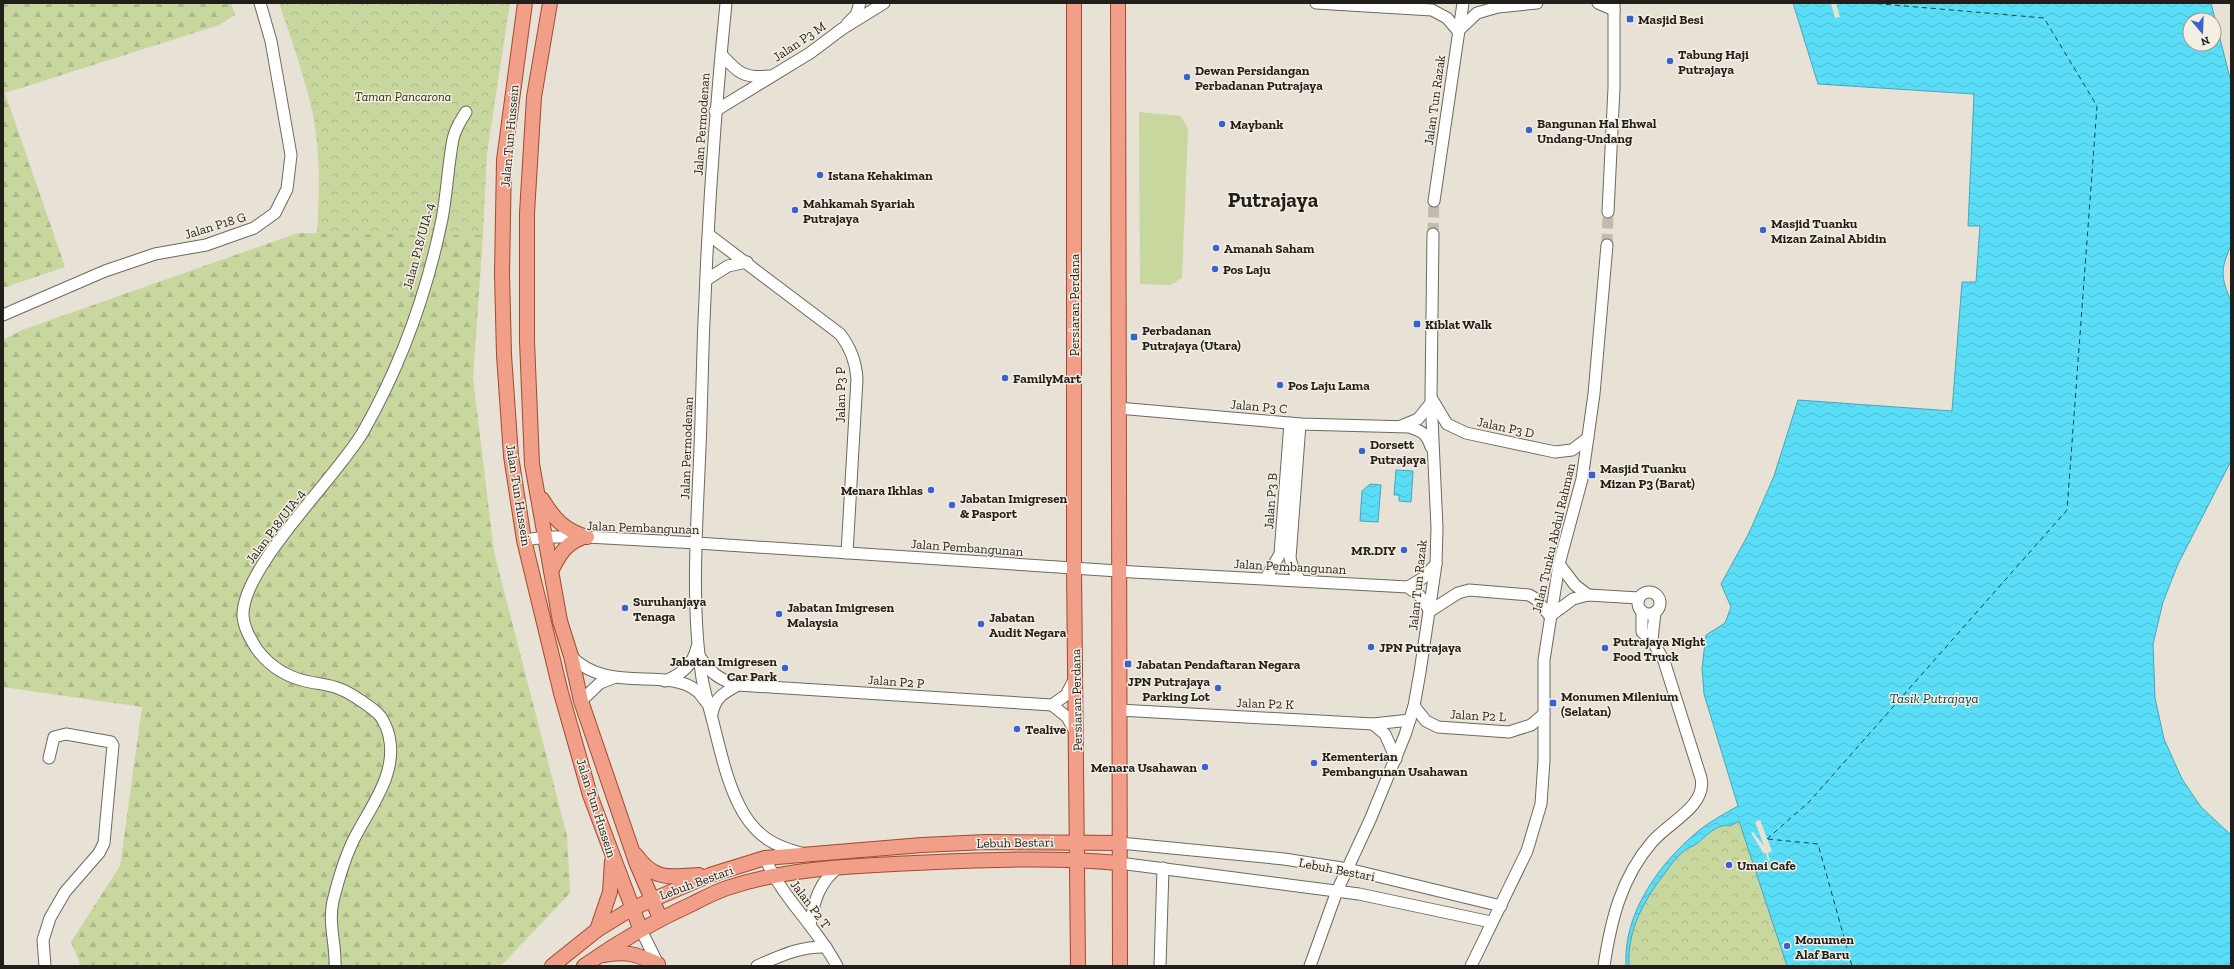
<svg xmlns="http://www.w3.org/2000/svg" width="2234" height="969" viewBox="0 0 2234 969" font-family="'Zilla Slab',serif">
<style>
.grass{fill:#c8d79e}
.forest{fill:url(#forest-firs)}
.park{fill:url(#park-crowns)}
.water{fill:url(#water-waves);stroke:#49a5b5;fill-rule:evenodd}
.pier{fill:#e7e1d6}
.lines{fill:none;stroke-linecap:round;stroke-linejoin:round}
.ferry{stroke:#094751;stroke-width:1;stroke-dasharray:5 4;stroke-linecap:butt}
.minor-tunnel{stroke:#c0bab1;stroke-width:11;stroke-dasharray:11 5.5;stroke-linecap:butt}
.minor-casing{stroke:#6e695f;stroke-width:13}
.major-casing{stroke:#a24930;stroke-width:16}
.minor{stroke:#fff;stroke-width:11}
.major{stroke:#f19f89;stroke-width:14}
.poi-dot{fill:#3862d2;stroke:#f4eee3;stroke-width:1.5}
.labels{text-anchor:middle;stroke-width:3;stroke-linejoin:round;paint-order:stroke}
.poi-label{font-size:13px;font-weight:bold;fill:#221f1b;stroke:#f4eee3;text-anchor:start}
.street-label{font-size:13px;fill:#221f1b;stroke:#f4eee3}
.park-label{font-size:13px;font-style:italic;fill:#2b330c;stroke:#f4eee3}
.water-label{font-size:14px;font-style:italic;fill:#094751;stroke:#f4eee3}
.town-label{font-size:21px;font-weight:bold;fill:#221f1b;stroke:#f4eee3}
</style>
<defs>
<pattern id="forest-firs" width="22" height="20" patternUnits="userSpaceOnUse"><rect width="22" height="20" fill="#c8d79e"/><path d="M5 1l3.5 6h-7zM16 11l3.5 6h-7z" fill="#acb888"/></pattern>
<pattern id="park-crowns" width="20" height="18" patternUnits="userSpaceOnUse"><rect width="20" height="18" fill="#c8d79e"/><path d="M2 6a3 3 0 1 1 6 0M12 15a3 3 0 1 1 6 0" fill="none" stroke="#acb888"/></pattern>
<pattern id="water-waves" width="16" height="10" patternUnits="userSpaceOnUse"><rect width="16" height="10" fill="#5adef7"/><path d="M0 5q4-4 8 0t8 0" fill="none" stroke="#4ebed3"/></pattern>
</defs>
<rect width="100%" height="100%" fill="#e7e1d6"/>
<!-- grass -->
<path class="grass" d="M1139,112L1181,116L1188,129L1182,278L1170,285L1140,284Z"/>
<!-- forest -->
<g class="forest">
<path d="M3,3H231L235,15L219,25L5,93L65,267L3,288Z"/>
<path d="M298,233L483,235L473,378L494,552L567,836L570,893L501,966H81L71,942L120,866L142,707L3,687V340L22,330Z"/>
</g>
<!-- park -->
<g class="park">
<path d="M279,3H510L487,153L483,235L317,234C320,187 321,140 308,94C300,63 289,33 279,3Z"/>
<path d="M1739,821L1787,966H1629C1627,930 1644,900 1665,873C1670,866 1676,857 1683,852C1687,848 1694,846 1699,842C1707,835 1718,823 1730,826Z"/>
</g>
<!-- water -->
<g class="water">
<path d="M1793,3H2211L2231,82V246C2220,269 2221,278 2231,301V461L2178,564L2163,602L2153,644L2155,698L2164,739L2182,779L2201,807L2231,835V966H1787L1739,821L1730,826C1718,823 1707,835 1699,842C1694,846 1687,848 1683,852C1676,857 1670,866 1665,873C1644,900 1627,930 1629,966H1626C1623,914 1658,865 1697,832C1709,822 1724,814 1738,806L1704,694L1702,668L1706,635L1725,623L1731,607L1721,584L1749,533L1774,476L1798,400L1952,411L1962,282H1976L1980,226H1968L1974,94L1818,84ZM2190,20H2214V44H2190Z"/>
<path d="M1396,470L1413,471L1411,502L1399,501V495H1394Z"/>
<path d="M1370,484L1381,485L1378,522L1360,521L1362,491Z"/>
</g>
<!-- pier -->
<g class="pier">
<path d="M1824,3H1836L1840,17L1835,18L1831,4Z"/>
<path d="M1760,820L1772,851L1768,853L1770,860L1768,861L1766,853L1764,854L1751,833L1753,832L1764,846L1755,822Z"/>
</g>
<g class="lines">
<!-- ferry -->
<g class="ferry">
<path d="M1767,839L1809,802L2067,510L2097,106L2044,18L1870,3"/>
<path d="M1768,839L1818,844L1852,966"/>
</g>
<!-- minor-tunnel -->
<g class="minor-tunnel">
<path d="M1433,234L1434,201"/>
<path d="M1607,245L1608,212"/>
</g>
<defs>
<g id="minor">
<path d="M726,3C712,141 704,280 701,418C699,503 689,594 702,678C705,695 711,713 715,730C722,758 729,789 744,814C759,838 775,846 801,853"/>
<path d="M1316,3L1432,10L1447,18L1458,31L1477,13L1498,7L1537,3"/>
<path d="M1598,3L1614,10"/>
<path d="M847,24L856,15L860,3"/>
<path d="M721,54C737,72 744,79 769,76"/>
<path d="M715,111L810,53L842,29L884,3"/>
<path d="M1434,201L1463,3"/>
<path d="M1608,212L1614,88V3"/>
<path d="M709,235L840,334C851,348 856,362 857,379L847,553"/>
<path d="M706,280L728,266L747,262"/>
<path d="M3,315L105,271L155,254L206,245L254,228L275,213L287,189L291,155L271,41L260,3"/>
<path d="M1432,399L1447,424L1466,433L1555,452L1572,450L1588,438"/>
<path d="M1118,408L1300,424L1409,427C1422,431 1427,434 1431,447"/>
<path d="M1401,426L1418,419L1431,403"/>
<path d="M524,540L546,537H587L697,543L1133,572L1408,587L1420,596L1430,611"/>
<path d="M1559,564L1575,585L1588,595"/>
<path d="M1266,578L1280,554L1290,423"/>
<path d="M1299,579L1293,569L1290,558L1300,424"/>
<path d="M1408,587L1423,578L1436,564"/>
<circle cx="1649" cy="603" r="11"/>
<path d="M1430,611L1458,593L1469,590L1529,595L1536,599L1550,616L1573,599L1588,595L1639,598"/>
<path d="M1652,640L1655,612"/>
<path d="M571,656C608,695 667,666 697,691C701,694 704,700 707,703"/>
<path d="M700,657C710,673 720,680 738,685L1052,705L1066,695L1075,678"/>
<path d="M665,681C682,674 693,665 697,647"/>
<path d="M581,701L600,683L613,678"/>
<path d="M1052,705L1067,717L1076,733"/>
<path d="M1414,706L1426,721L1438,727L1509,732L1531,725L1544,714"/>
<path d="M1119,710L1373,724L1410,720"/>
<path d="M712,714C715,697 724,693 738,685"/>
<path d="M1373,724L1385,734L1396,759"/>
<path d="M1120,843L1284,859L1348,869L1501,906"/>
<path d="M765,858C782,898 817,927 837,966"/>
<path d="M1119,863L1359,894L1491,922"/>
<path d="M810,925C814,901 819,882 839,867"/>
<path d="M640,928L659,966"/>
<path d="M45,966L43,940L50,918L65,892L99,853L104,843L113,745L111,742L66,734L54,737L49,758"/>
<path d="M335,966C336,944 328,924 333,901C338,881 345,857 354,839C370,807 398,774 389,736C388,731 384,722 381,717C375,709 349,692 340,689C331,685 320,684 310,682C288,678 269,666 256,648C250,638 244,628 243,616C241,568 337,477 363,432C400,367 427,292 442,219C447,193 448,165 453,139C455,129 461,120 466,112"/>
<path d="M757,966C780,956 800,946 826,947"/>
<path d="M1160,966L1163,868"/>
<path d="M1310,966L1337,891L1370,820L1405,735L1414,706L1420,672L1436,564L1437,528L1431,397L1433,234"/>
<path d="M1471,966L1527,851L1541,804L1544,760V660L1559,564L1582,479L1594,394L1607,245"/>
<path d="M1604,966C1611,920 1621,878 1652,842C1669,822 1707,806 1701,778L1664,661L1652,640L1642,632V611"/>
</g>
<g id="major">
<path d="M525,3L504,160L502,274L504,355L511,456L524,540L561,693L590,795L640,928"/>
<path d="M550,3L534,97L527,213V341L532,464L560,621L571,656L581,701L636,862L660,918"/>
<path d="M1074,3V568L1078,966"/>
<path d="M1118,3L1120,966"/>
<path d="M542,499C554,519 564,530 587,537"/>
<path d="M551,571C559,556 564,545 581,538"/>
<path d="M636,855C654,881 671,877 699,875"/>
<path d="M597,930L610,892L612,861"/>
<path d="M603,955C627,951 636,954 658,964"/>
<path d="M552,966L597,930L631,909L710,875L765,858L922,845L986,842L1120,843"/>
<path d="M584,966C621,940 652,922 694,903C704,898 715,892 727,888C787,868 851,866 914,863C983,860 1051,857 1119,863"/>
</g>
</defs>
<!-- minor casing -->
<use href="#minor" class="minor-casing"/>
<!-- major casing -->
<use href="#major" class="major-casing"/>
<!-- minor -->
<use href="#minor" class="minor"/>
<!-- major -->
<use href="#major" class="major"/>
</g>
<!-- markers -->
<g class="poi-dot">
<rect x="1626" y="15" width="8" height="8" rx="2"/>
<circle cx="1670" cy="61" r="4"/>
<circle cx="1187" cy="77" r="4"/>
<circle cx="1222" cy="124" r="4"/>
<circle cx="1529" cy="130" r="4"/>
<circle cx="820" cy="175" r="4"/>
<circle cx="795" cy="210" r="4"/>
<circle cx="1763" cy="230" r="4"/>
<circle cx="1216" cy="248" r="4"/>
<circle cx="1215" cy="269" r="4"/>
<rect x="1413" y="320" width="8" height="8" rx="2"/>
<rect x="1130" y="333" width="8" height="8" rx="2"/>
<circle cx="1005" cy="378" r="4"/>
<circle cx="1280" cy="385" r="4"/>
<circle cx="1362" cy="451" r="4"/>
<rect x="1588" y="471" width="8" height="8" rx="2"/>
<circle cx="931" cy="490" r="4"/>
<circle cx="952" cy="505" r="4"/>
<circle cx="1404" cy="550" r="4"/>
<circle cx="625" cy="608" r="4"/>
<circle cx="779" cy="614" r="4"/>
<circle cx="981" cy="624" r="4"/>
<circle cx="1371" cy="647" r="4"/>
<circle cx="1605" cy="648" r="4"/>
<rect x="1124" y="660" width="8" height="8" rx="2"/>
<circle cx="785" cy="668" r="4"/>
<circle cx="1218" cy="688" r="4"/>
<rect x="1549" y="699" width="8" height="8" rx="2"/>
<circle cx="1017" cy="729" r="4"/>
<circle cx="1314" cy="763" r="4"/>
<circle cx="1205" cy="767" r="4"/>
<circle cx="1729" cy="865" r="4"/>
<circle cx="1787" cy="946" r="4"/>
</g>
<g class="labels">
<!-- poi labels -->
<g class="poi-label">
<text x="1638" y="24">Masjid Besi</text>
<text x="1678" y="59">Tabung Haji<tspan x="1678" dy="15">Putrajaya</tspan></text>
<text x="1195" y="75">Dewan Persidangan<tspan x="1195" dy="15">Perbadanan Putrajaya</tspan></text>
<text x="1537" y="128">Bangunan Hal Ehwal<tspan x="1537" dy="15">Undang-Undang</tspan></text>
<text x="1230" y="129">Maybank</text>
<text x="828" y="180">Istana Kehakiman</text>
<text x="803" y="208">Mahkamah Syariah<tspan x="803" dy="15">Putrajaya</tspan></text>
<text x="1771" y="228">Masjid Tuanku<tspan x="1771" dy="15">Mizan Zainal Abidin</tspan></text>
<text x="1224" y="253">Amanah Saham</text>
<text x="1223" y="274">Pos Laju</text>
<text x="1425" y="329">Kiblat Walk</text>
<text x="1142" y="335">Perbadanan<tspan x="1142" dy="15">Putrajaya (Utara)</tspan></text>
<text x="1013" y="383">FamilyMart</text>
<text x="1288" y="390">Pos Laju Lama</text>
<text x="1370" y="449">Dorsett<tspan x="1370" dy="15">Putrajaya</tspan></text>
<text x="1600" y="473">Masjid Tuanku<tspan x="1600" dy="15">Mizan P3 (Barat)</tspan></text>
<text x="923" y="495" text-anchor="end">Menara Ikhlas</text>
<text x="960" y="503">Jabatan Imigresen<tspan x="960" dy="15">&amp; Pasport</tspan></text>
<text x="1396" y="555" text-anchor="end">MR.DIY</text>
<text x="633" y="606">Suruhanjaya<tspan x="633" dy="15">Tenaga</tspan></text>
<text x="787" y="612">Jabatan Imigresen<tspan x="787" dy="15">Malaysia</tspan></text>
<text x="989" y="622">Jabatan<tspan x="989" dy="15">Audit Negara</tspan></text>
<text x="1613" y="646">Putrajaya Night<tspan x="1613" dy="15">Food Truck</tspan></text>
<text x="1379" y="652">JPN Putrajaya</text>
<text x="777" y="666" text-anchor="end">Jabatan Imigresen<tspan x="777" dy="15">Car Park</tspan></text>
<text x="1136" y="669">Jabatan Pendaftaran Negara</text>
<text x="1210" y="686" text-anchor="end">JPN Putrajaya<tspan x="1210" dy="15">Parking Lot</tspan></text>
<text x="1561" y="701">Monumen Milenium<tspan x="1561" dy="15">(Selatan)</tspan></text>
<text x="1025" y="734">Tealive</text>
<text x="1322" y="761">Kementerian<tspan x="1322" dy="15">Pembangunan Usahawan</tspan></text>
<text x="1197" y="772" text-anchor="end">Menara Usahawan</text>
<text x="1737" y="870">Umai Cafe</text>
<text x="1795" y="944">Monumen<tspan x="1795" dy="15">Alaf Baru</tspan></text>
</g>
<!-- street labels -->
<g class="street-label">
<text transform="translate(799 41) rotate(-34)" y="5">Jalan P3 M</text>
<text transform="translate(1434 100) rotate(-82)" y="5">Jalan Tun Razak</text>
<text transform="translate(701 124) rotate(-86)" y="5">Jalan Permodenan</text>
<text transform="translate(509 136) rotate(-85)" y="5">Jalan Tun Hussein</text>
<text transform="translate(215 225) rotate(-17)" y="5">Jalan P18 G</text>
<text transform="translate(418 246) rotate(-75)" y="5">Jalan P18/UIA-4</text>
<text transform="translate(1074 305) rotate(-90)" y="5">Persiaran Perdana</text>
<text transform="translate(840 395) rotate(-90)" y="5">Jalan P3 P</text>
<text transform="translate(1259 406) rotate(5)" y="5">Jalan P3 C</text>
<text transform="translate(1506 427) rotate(12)" y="5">Jalan P3 D</text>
<text transform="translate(686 448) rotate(-88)" y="5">Jalan Permodenan</text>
<text transform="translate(519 495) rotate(81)" y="5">Jalan Tun Hussein</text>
<text transform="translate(1270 501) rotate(-86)" y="5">Jalan P3 B</text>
<text transform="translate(275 526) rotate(-53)" y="5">Jalan P18/UIA-4</text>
<text transform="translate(643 527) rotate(2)" y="5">Jalan Pembangunan</text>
<text transform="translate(1553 538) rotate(-77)" y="5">Jalan Tunku Abdul Rahman</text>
<text transform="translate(967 547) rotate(4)" y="5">Jalan Pembangunan</text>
<text transform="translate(1290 566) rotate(3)" y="5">Jalan Pembangunan</text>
<text transform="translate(1417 585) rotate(-84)" y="5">Jalan Tun Razak</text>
<text transform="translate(896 681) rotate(4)" y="5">Jalan P2 P</text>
<text transform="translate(1076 700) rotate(-91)" y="5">Persiaran Perdana</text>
<text transform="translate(1265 703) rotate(2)" y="5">Jalan P2 K</text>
<text transform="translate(1478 715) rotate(3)" y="5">Jalan P2 L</text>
<text transform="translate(597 808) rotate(72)" y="5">Jalan Tun Hussein</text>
<text transform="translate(1015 842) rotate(-1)" y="5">Lebuh Bestari</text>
<text transform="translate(1337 869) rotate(11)" y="5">Lebuh Bestari</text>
<text transform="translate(696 882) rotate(-20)" y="5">Lebuh Bestari</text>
<text transform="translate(811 904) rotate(53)" y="5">Jalan P2 T</text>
</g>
<!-- park labels -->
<g class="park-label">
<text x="403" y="101">Taman Pancarona</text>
</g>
<!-- water labels -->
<g class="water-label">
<text x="1934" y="703">Tasik Putrajaya</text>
</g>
<!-- town labels -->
<g class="town-label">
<text x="1273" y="207">Putrajaya</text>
</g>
</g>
<!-- border -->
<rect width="2234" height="969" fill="none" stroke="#221f1b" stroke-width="8"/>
<!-- north arrow -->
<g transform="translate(2202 32) rotate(161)"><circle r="19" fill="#f4eee3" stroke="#a09b93"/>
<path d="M0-3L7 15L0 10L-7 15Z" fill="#3862d2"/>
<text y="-6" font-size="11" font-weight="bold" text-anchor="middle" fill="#221f1b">N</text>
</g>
</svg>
